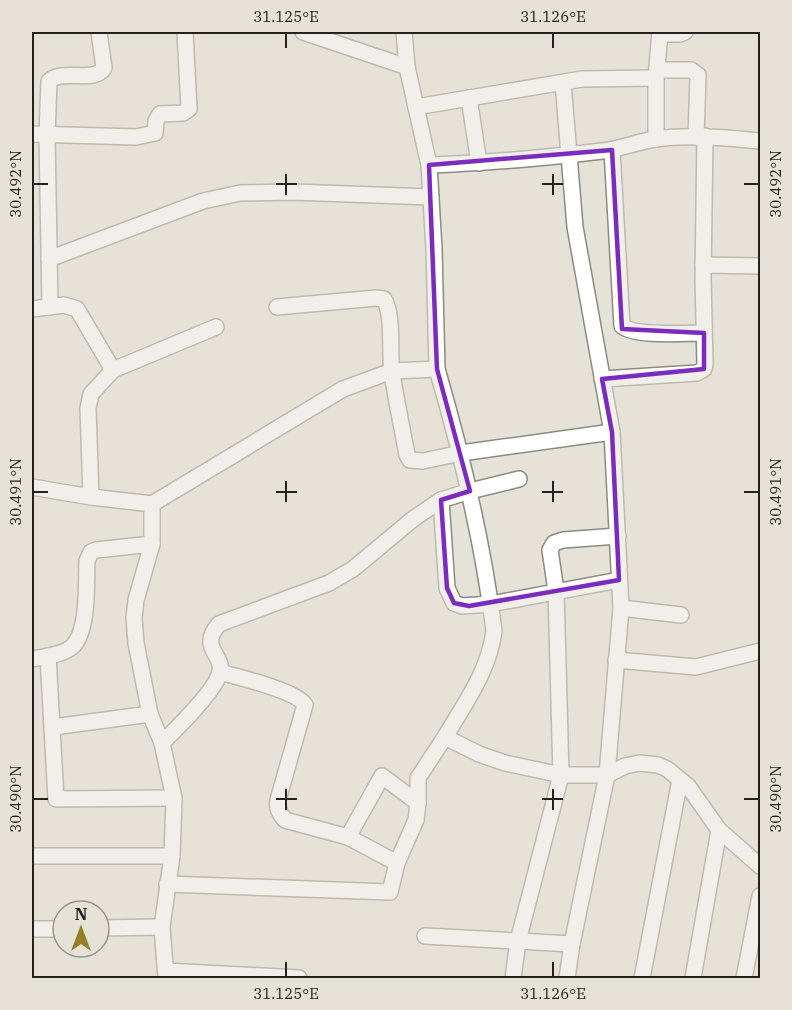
<svg xmlns="http://www.w3.org/2000/svg" width="792" height="1010" viewBox="0 0 792 1010" font-family="'IBM Plex Serif',serif">
<style>
.lines{fill:none;stroke-linecap:round;stroke-linejoin:round}
.street-casing{stroke:#8d8a81;stroke-width:18}
.street{stroke:#fff;stroke-width:15}
.marked{fill:none;stroke:#7b2cbf;stroke-width:4.5;stroke-linejoin:round}
.ticks{fill:none;stroke:#23221e;stroke-width:2}
.neatline{fill:none;stroke:#23221e;stroke-width:2}
.ticks-label{font-size:15px;text-anchor:middle;fill:#23221e}
</style>
<rect width="100%" height="100%" fill="#e5e2d8"/>
<g class="lines">
<defs>
<g id="street">
<path d="M404,32L407,67"/>
<path d="M660,34H680L685,32"/>
<path d="M657,70H691L698,75L696,137"/>
<path d="M469,98L479,163"/>
<path d="M416,107L582,79L656,78"/>
<path d="M32,134L136,137L155,133L156,121L160,114L183,113L189,109L185,32"/>
<path d="M656,139V78L660,32"/>
<path d="M612,150L622,326C636,337 685,333 704,333"/>
<path d="M429,165C487,163 544,158 602,151C620,149 637,142 655,139C690,134 726,138 760,141"/>
<path d="M49,259L203,201L240,193L293,192L431,197"/>
<path d="M703,265L760,266"/>
<path d="M50,307L47,135L49,81C63,68 94,84 104,68L99,32"/>
<path d="M277,307L376,298L384,299C394,316 389,352 392,373C396,400 402,427 407,455L410,460L423,461L461,453L612,432"/>
<path d="M32,309L64,305L77,309L113,370"/>
<path d="M437,369C462,455 483,542 494,631C489,671 465,703 445,737"/>
<path d="M602,379L697,373L704,369L705,365L703,277L705,136"/>
<path d="M519,479L470,491L441,500L447,588L454,603L462,606L491,604L619,580"/>
<path d="M32,487L91,497L152,504L343,389L392,371L437,369L434,249L429,165L407,67L303,32"/>
<path d="M91,497L88,408L91,394L113,370L216,327"/>
<path d="M152,504V544L136,600L134,618L136,643L150,714L162,743L174,798L172,856L162,927L166,978"/>
<path d="M621,608L681,615"/>
<path d="M48,656L56,799L174,798"/>
<path d="M32,659C43,657 62,655 72,647C89,631 86,584 87,561L91,552L96,550L152,544"/>
<path d="M616,660L696,667L760,651"/>
<path d="M220,672C238,677 297,691 305,705L278,800C276,808 280,814 285,820L348,837L397,863"/>
<path d="M53,727L150,714"/>
<path d="M162,743C176,729 213,693 219,675C227,655 197,649 219,624L329,583L353,569L413,519L441,500"/>
<path d="M348,837L382,776L418,803"/>
<path d="M32,856H172"/>
<path d="M167,884L390,892L397,863L416,820L418,803V778L445,737L479,754L505,763L561,775H607L625,766L639,763L658,765L667,769L688,786L719,830L760,866"/>
<path d="M99,928L162,927"/>
<path d="M32,929H63"/>
<path d="M425,936L572,944L607,775L621,608L612,432L575,227L563,83"/>
<path d="M166,971L299,978"/>
<path d="M513,978L518,941L561,775L556,591L550,550L554,543L563,540L618,536"/>
<path d="M567,978L572,944"/>
<path d="M642,978L680,780"/>
<path d="M693,978L719,830"/>
<path d="M744,978L760,896"/>
</g>
</defs>
<!-- street casing -->
<use href="#street" class="street-casing"/>
<!-- street -->
<use href="#street" class="street"/>
</g>
<!-- marked area -->
<path d="M0 0H792V1010H0ZM612,150L622,329L704,333V369L602,379L612,432L619,580L469,606L454,603L447,588L441,500L470,491L437,369L429,165Z" fill="#e5e2d8" fill-opacity=".55" fill-rule="evenodd"/>
<path class="marked" d="M612,150L622,329L704,333V369L602,379L612,432L619,580L469,606L454,603L447,588L441,500L470,491L437,369L429,165Z"/>
<!-- ticks -->
<path class="ticks" d="M286,33V48M553,33V48M286,174V195M553,174V195M33,184H48M276,184H297M542,184H563M744,184H759M286,481V502M553,481V502M33,492H48M276,492H297M542,492H563M744,492H759M286,789V810M553,789V810M33,799H48M276,799H297M542,799H563M744,799H759M286,962V977M553,962V977"/>
<!-- border -->
<rect width="792" height="1010" fill="none" stroke="#e5e2d8" stroke-width="66"/>
<!-- north arrow -->
<g transform="translate(81 929)"><circle r="28" fill="#e5e2d8" stroke="#97958e" stroke-width="1.5"/>
<path d="M0-4.5L10 22L0 15L-10 22Z" fill="#957e25"/>
<text y="-9" font-size="16" font-weight="bold" text-anchor="middle" fill="#23221e">N</text>
</g>
<rect x="33" y="33" width="726" height="944" class="neatline"/>
<g class="ticks-label">
<text x="286" y="22">31.125°E</text>
<text x="553" y="22">31.126°E</text>
<text transform="translate(16 184) rotate(-90)" y="5">30.492°N</text>
<text transform="translate(776 184) rotate(-90)" y="5">30.492°N</text>
<text transform="translate(16 492) rotate(-90)" y="5">30.491°N</text>
<text transform="translate(776 492) rotate(-90)" y="5">30.491°N</text>
<text transform="translate(16 799) rotate(-90)" y="5">30.490°N</text>
<text transform="translate(776 799) rotate(-90)" y="5">30.490°N</text>
<text x="286" y="999">31.125°E</text>
<text x="553" y="999">31.126°E</text>
</g>
</svg>
